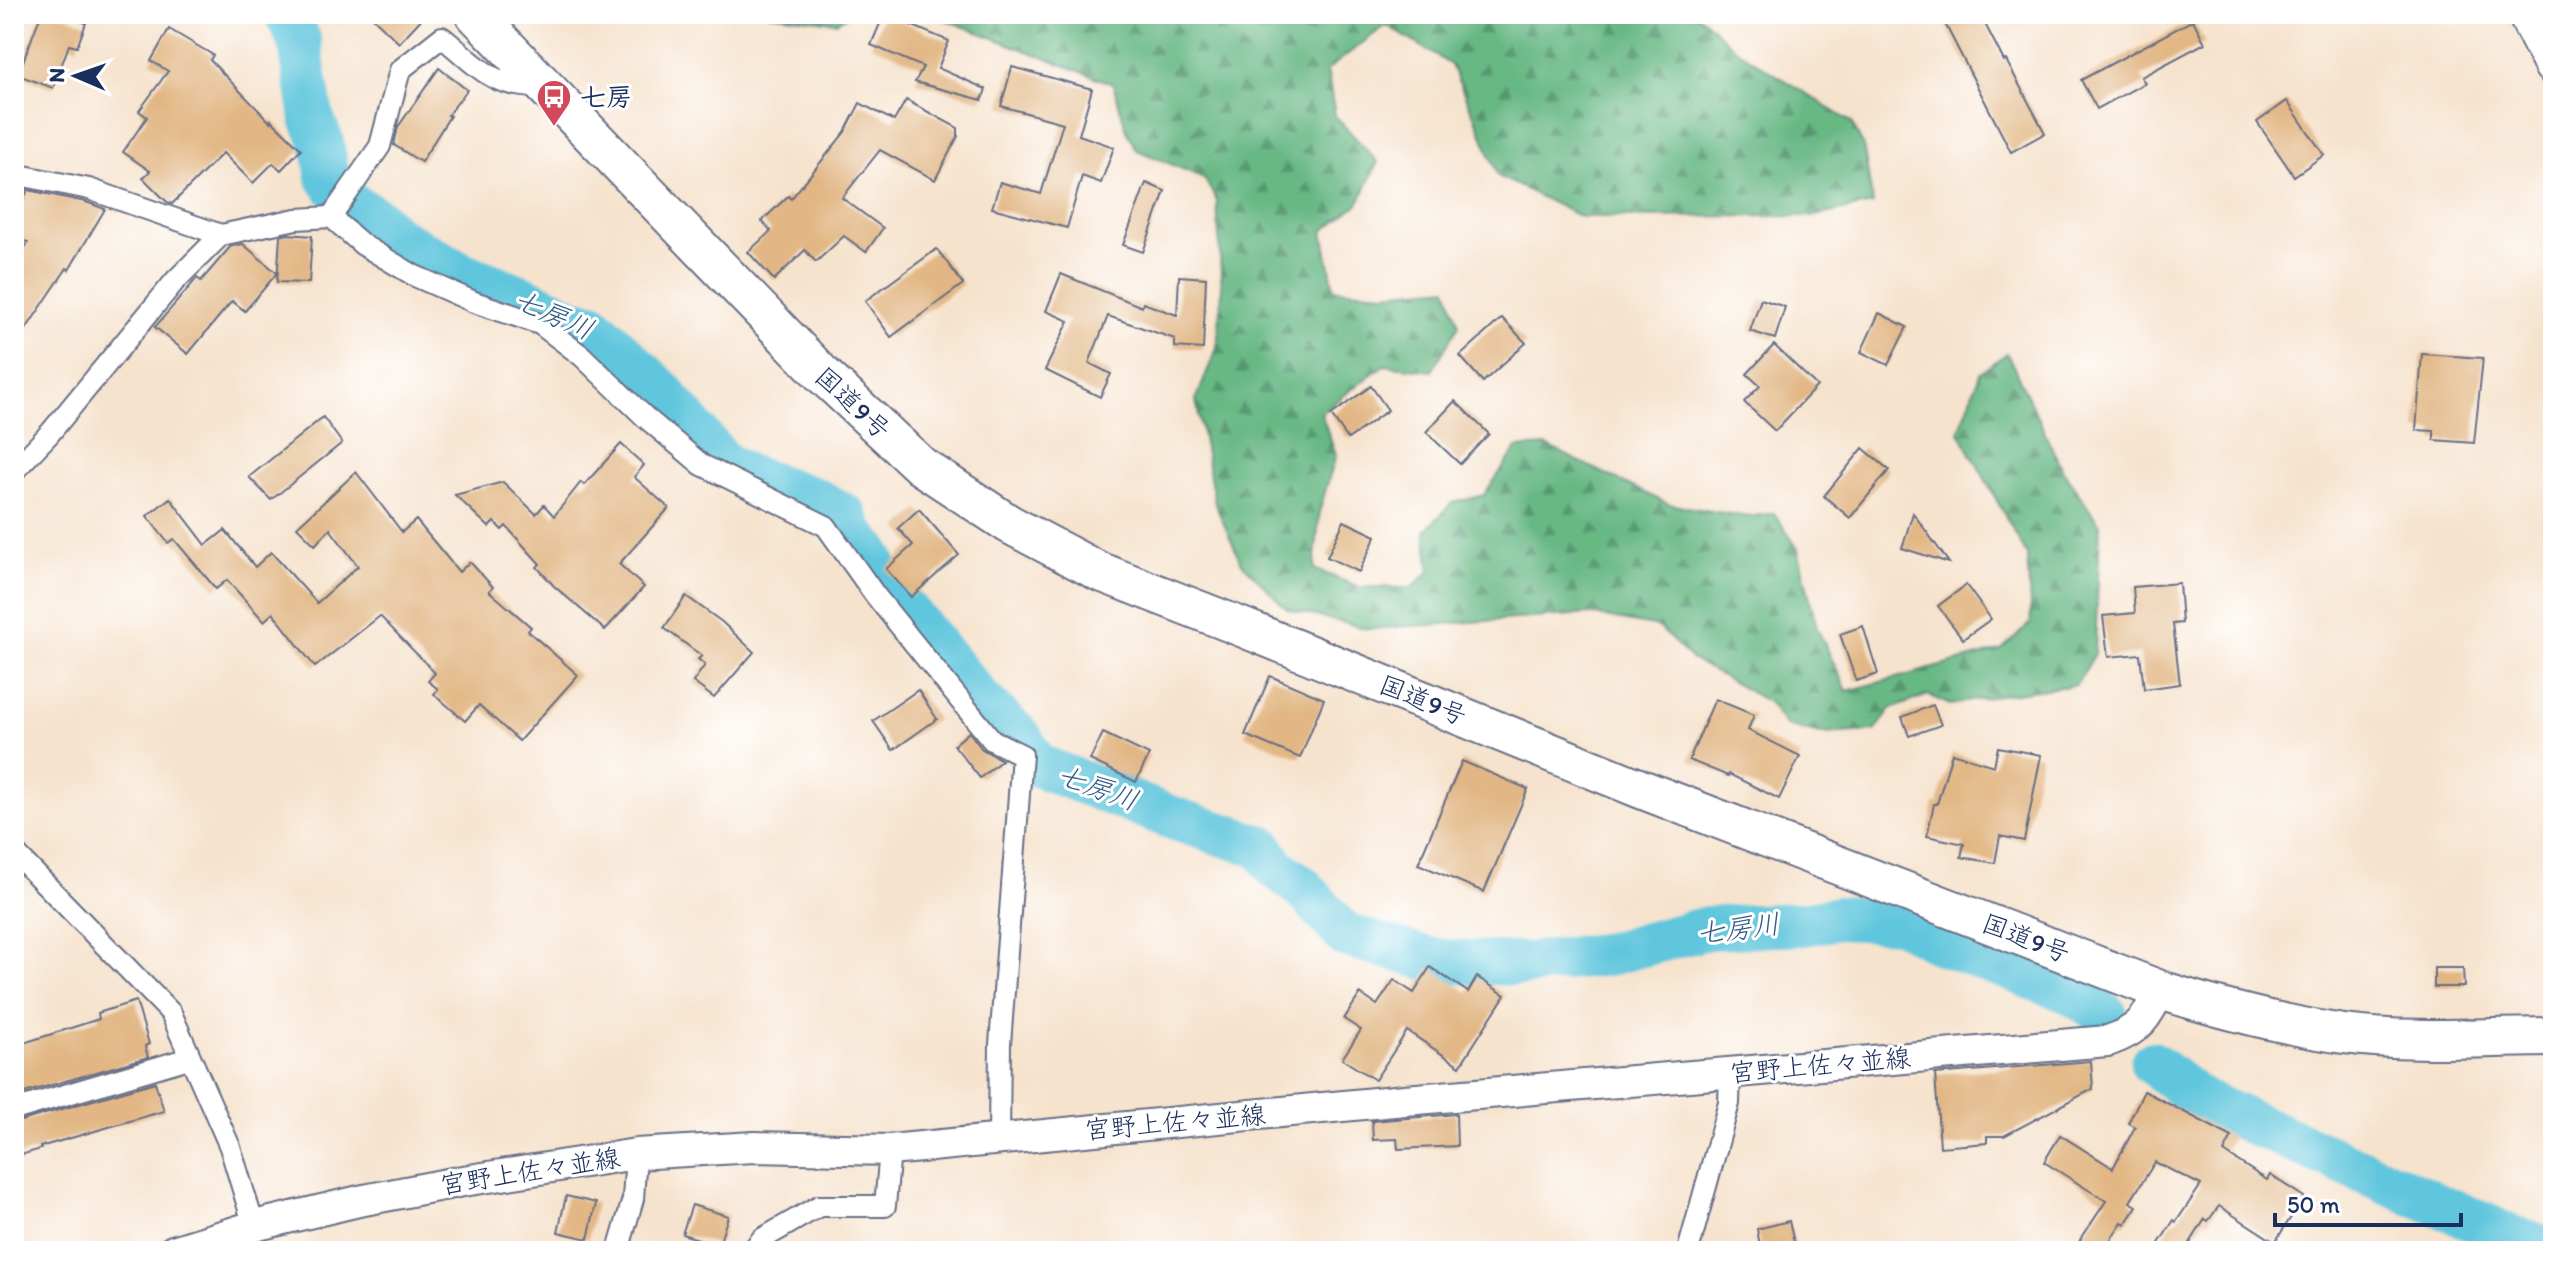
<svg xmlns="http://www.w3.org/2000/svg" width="2567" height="1265" viewBox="0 0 2567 1265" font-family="Itim,'Klee One',sans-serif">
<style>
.forest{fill:url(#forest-firs);stroke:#427471;stroke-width:2}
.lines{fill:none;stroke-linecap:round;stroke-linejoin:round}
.river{stroke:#60c6dd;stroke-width:44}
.building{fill:#e2b785}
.street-casing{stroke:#686e85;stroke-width:24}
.secondary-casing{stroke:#686e85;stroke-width:34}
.highway-casing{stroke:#686e85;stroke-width:42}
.street{stroke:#fff;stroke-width:20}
.secondary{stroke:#fff;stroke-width:30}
.highway{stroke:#fff;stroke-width:38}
.labels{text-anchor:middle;stroke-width:6;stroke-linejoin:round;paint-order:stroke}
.poi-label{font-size:26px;font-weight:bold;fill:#1b2f5e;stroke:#fff;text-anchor:start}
.street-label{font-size:26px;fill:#1b2f5e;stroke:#fff}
.water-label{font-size:28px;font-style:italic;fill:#305c84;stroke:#fff}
</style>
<defs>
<pattern id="forest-firs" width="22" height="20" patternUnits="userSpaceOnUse" patternTransform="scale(2)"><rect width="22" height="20" fill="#68b884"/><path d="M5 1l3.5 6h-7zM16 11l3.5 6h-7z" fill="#55966f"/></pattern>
</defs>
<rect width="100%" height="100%" fill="#fff"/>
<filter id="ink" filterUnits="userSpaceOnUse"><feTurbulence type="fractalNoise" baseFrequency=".0125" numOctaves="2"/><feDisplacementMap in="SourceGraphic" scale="16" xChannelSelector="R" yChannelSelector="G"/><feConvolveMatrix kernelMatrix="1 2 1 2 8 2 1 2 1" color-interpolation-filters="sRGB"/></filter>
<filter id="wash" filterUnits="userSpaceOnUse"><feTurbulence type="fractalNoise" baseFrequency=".006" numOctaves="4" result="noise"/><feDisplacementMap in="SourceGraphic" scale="32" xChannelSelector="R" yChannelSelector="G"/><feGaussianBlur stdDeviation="1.8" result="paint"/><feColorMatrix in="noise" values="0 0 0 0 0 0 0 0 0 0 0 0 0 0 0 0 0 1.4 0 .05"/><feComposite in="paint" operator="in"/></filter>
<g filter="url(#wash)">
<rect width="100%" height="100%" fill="#f6e3cd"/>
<!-- forest -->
<g class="forest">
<path d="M767,14H851L836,22Z"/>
<path d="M931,14H1697L1737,50L1851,122L1863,145L1873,204L1814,216L1581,217L1498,176L1478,124L1451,65L1386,25L1327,70L1335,116L1378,162L1358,204L1323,231L1334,289L1385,293L1447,287L1459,325L1432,371L1384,365L1321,413L1336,455L1320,509L1314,569L1359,587L1411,588L1430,571L1425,531L1452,503L1484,495L1517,448L1547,446L1668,504L1748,517L1774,513L1798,549L1817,628L1847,691L2001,650L2031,623L2027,555L1959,432L1980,373L2007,353L2062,469L2100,525L2095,654L2076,685L2001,695L1950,705L1928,695L1891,709L1875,731L1821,734L1786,726L1768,702L1691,659L1659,627L1588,614L1369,629L1287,609L1241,562L1215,504L1196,400L1217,347L1222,292L1217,201L1204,178L1137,150L1127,131L1113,84Z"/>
</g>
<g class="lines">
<!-- river -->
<g class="river">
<path d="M286,14L299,39L312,118L322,141L328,178L347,202L376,218L396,237L461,273L526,298L574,321L592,324L661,390L722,462L745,475L815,499L846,516L854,535L870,553L885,585L981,700L1020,737L1037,765L1175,819L1262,847L1275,867L1302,887L1345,935L1425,958L1451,962L1527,964L1609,954L1707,928L1802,924L1839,918L1900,921L1942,944L2072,993L2106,1015"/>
<path d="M2152,1063L2200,1100L2515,1238L2553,1250"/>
</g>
</g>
<g id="blocks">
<!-- building -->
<g class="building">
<path d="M41,14H60L86,23L77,47L69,45L53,88L18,75Z"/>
<path d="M369,14H426L399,43Z"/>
<path d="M884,14L949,41L938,68L986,89L982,100L915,82L923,67L871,45Z"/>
<path d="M1940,14H1980L2004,61L2006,60L2045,133L2011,152Z"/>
<path d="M2193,20L2205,43L2141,77L2145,83L2097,109L2081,80Z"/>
<path d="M169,29L213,55L210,60L270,122L271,120L301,149L281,170L273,163L253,183L223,153L172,204L167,202L143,178L150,171L123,152L147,117L139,111L168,71L151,61Z"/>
<path d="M1012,67L1092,89L1079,135L1114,147L1101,183L1082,176L1067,228L992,208L1000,182L1041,194L1063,123L1001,106Z"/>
<path d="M439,68L467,90L448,115L450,116L421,162L394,145L398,127Z"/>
<path d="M906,100L958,128V136L935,180L880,150L842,198L883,228L866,252L844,236L816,262L805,250L774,280L748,252L771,231L762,221L788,196L791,199L845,132L860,103L894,121Z"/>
<path d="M2287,101L2324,155L2294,176L2257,122Z"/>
<path d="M1146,183L1165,191L1143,252L1123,245Z"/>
<path d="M28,190L86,202L105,209L69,270L67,268L14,347V264L28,243L14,234V202L20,206Z"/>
<path d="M288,234L312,236L309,283L277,282L280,236Z"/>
<path d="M243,244L277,273L245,311L232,301L188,354L155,327L197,278L201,281L231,246Z"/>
<path d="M937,249L963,284L891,337L865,301Z"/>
<path d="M1061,274L1142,307L1143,303L1177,315L1179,276L1206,278L1203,349L1175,347V339L1108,316L1089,363L1111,374L1100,397L1045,370L1069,321L1046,311Z"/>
<path d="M1761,299L1785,307L1775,339L1750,331Z"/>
<path d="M1879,313L1907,327L1888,365L1861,352Z"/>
<path d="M1502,318L1526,343L1483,382L1460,356Z"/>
<path d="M1774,345L1817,386L1775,431L1744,402L1760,386L1747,374Z"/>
<path d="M2422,354L2483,358L2474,443L2434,440V431L2416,430Z"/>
<path d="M1371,386L1388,410L1348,439L1331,415Z"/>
<path d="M1455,401L1489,434L1460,464L1426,432Z"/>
<path d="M323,417L342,443L271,500L249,477Z"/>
<path d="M621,444L644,465L634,477L669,508L619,564L644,587L605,630L554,586L537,567L540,564L506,526L502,530L494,522L489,527L455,495L503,482L536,514L544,505L554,516L581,482L584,485Z"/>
<path d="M1863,448L1889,470L1850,518L1824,496Z"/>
<path d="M356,472L402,532L416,520L459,572L470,562L493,587L489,591L531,627L528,631L578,675L519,741L479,705L465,721L434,694L438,689L428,681L435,673L380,616L315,667L273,613L264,621L227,580L216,589L174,539L168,543L147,516L170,498L206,545L225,530L255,567L271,552L317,603L358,566L330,529L315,545L297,527Z"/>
<path d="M919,509L959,555L911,597L886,569L913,545L898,528Z"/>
<path d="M1913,513L1949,563L1902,548Z"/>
<path d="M1344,521L1376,536L1359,572L1327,557Z"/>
<path d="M2179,583L2182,623L2173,624L2180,684L2144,689L2140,654L2108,657L2103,616L2135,613L2133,587Z"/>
<path d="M1966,585L1991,619L1963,639L1938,606Z"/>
<path d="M686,596L722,622L754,652L714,698L693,682L705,665L698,659L702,656L664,628Z"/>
<path d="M1863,626L1878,674L1856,681L1840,634Z"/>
<path d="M1270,676L1324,699L1300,758L1245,735Z"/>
<path d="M918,690L937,719L893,750L873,721Z"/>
<path d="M1715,699L1754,715L1748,730L1800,756L1779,799L1729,774L1728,776L1689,760Z"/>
<path d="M1933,705L1941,725L1909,736L1902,717Z"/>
<path d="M969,732L982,749L1002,760L980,778L954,745Z"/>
<path d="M1103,733L1149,755L1136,782L1090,760Z"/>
<path d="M1998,747L2041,755L2024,841L2000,836L1995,863L1961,857L1964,844L1927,836L1934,804H1937L1952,753L1994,766Z"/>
<path d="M1462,761L1528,789L1484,892L1418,864Z"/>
<path d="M1430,967L1468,992L1477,977L1505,995L1460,1066L1407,1031L1375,1080L1342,1059L1361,1030L1344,1019L1360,994L1377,1005L1394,980L1414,993Z"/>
<path d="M2434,968H2463L2464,987H2434Z"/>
<path d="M136,1001L149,1044L145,1046L148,1057L14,1096V1046L99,1019L98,1013Z"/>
<path d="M2091,1061L2093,1089L2004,1136H1987V1143L1940,1147L1935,1074Z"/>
<path d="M155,1082L164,1111L40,1147L41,1149L14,1157V1123Z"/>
<path d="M2144,1091L2232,1137L2224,1152L2267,1180L2270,1175L2304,1197L2275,1242L2219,1206L2208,1221L2205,1219L2185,1251H2154L2174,1220L2176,1222L2201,1185L2155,1162L2130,1202L2137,1206L2125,1224L2122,1222L2103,1251H2073L2106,1201L2044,1162L2060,1135L2113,1168L2135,1127L2128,1123Z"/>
<path d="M1456,1114L1457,1146L1398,1149L1397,1139L1373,1140L1372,1121Z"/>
<path d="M566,1196L596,1203L588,1239L558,1232Z"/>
<path d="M692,1205L728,1216L719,1245L682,1234Z"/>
<path d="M1789,1221L1796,1251H1761L1757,1229Z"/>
</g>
</g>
</g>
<g filter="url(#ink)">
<use href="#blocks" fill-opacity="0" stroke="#686e85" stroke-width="2"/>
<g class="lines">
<defs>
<g id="street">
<path d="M14,174L89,189L221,235"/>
<path d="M331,217L380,146L400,70L442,37C480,68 491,88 544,87"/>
<path d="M14,471L50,433L175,281L221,235L296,219L331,217L363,245L415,276L474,302L540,324L582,356L645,417L702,465L826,526L875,595L992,740L1022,755L1000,1044L999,1138"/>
<path d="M14,852L171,1013L230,1147L254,1226"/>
<path d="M14,1110L189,1058"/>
<path d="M618,1251L633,1199L636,1154"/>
<path d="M752,1251L762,1239L819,1206H885L890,1150"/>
<path d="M1688,1251L1729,1103L1730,1072"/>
</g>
<path id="secondary" d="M173,1251L254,1226L359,1201L463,1181L636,1154L754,1147L890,1150L1405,1100L2108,1041C2140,1030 2146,1019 2160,990"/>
<g id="highway">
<path d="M475,14L821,373L921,466L1009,524L1098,571L1239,626L1641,789L2160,990C2220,1009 2281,1025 2344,1034C2412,1043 2485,1037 2553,1037"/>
<path d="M2527,14L2553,65"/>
</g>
</defs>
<!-- street casing -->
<use href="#street" class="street-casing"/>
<!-- secondary casing -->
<use href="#secondary" class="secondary-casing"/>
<!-- highway casing -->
<use href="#highway" class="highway-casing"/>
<!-- street -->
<use href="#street" class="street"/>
<!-- secondary -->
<use href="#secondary" class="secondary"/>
<!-- highway -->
<use href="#highway" class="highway"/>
</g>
</g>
<!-- icons -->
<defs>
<symbol id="bus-pin" viewBox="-11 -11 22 30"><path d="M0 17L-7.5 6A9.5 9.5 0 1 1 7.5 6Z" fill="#d1495b" stroke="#fff"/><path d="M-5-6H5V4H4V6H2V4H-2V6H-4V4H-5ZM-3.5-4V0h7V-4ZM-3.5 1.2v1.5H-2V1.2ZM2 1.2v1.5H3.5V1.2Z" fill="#fff"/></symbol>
</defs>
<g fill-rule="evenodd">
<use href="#bus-pin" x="534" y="77" width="40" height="54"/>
</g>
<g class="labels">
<!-- poi labels -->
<g class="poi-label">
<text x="580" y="106">七房</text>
</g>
<!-- street labels -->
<g class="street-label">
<text transform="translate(853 403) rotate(43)" y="9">国道9号</text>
<text transform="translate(1423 700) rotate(22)" y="9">国道9号</text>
<text transform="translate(2026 938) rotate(21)" y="9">国道9号</text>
<text transform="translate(1820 1065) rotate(-5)" y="9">宮野上佐々並線</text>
<text transform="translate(1175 1122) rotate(-5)" y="9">宮野上佐々並線</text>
<text transform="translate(530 1171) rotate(-9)" y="9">宮野上佐々並線</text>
</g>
<!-- water labels -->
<g class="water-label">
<text transform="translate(554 314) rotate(24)" y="10">七房川</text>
<text transform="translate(1098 787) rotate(20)" y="10">七房川</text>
<text transform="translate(1738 928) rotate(-7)" y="10">七房川</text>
</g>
</g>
<!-- margin -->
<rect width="2567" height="1265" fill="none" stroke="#fff" stroke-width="48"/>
<!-- north arrow -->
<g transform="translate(76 76) rotate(272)" stroke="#ffffff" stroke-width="6" paint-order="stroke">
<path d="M0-6L14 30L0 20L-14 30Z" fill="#1b2f5e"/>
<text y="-12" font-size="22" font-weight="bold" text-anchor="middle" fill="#1b2f5e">N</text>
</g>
<!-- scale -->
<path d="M2275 1213v12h186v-12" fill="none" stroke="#1b2f5e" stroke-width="4"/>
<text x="2287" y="1213" font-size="24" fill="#1b2f5e" stroke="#ffffff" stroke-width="6" paint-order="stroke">50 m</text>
</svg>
